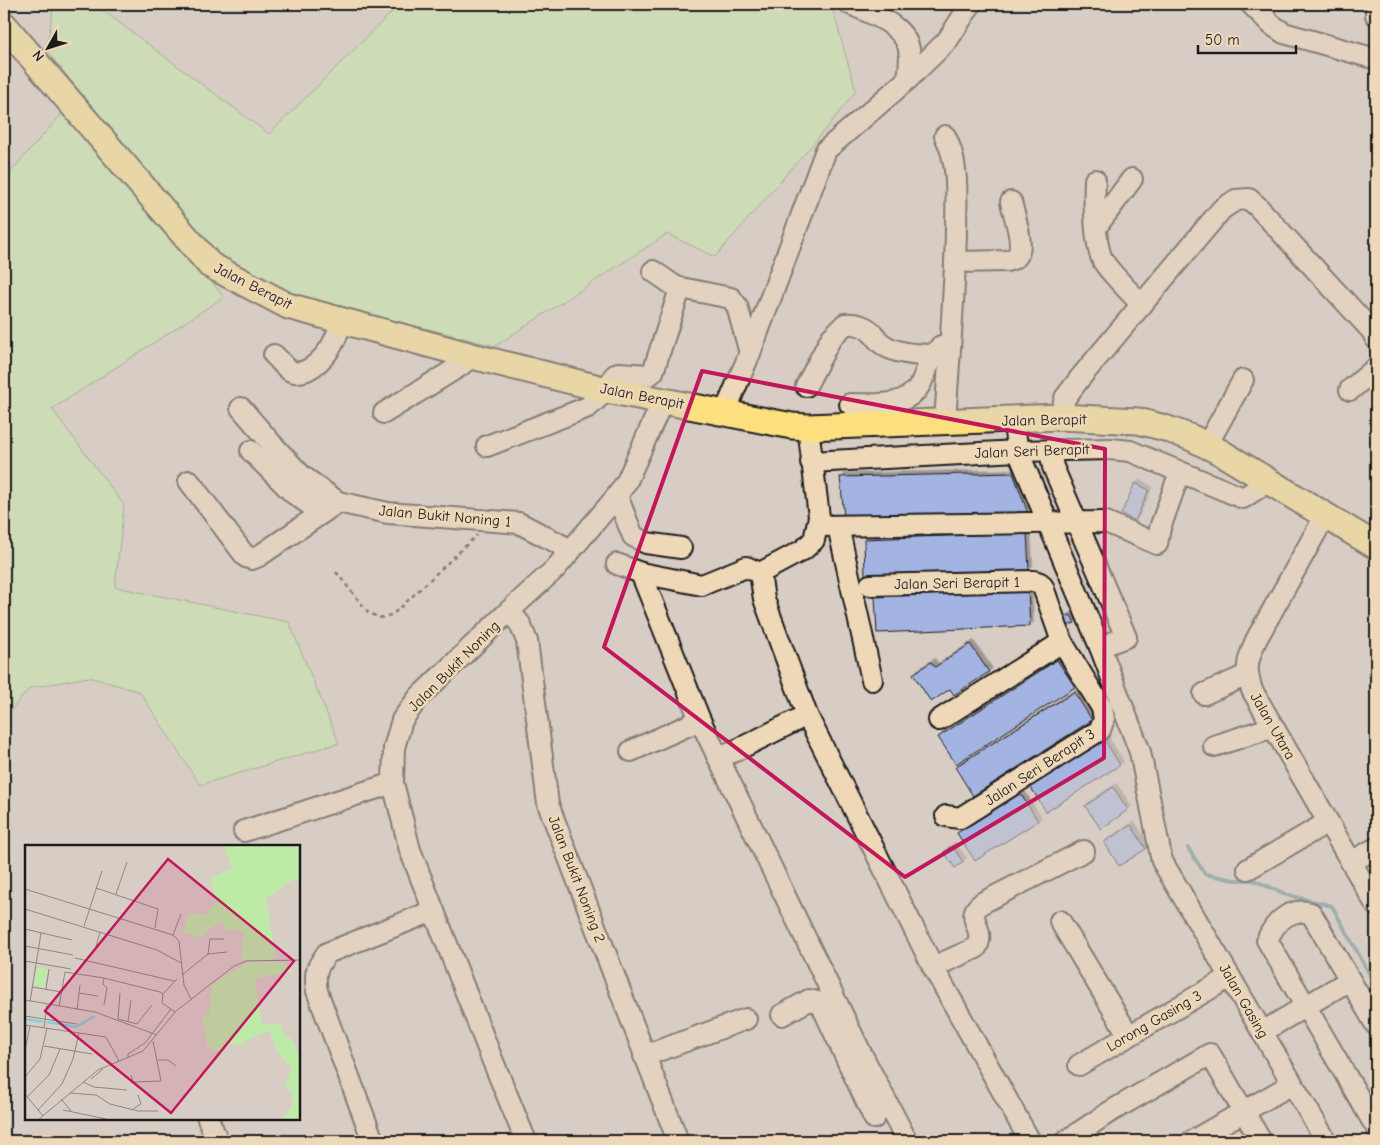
<svg xmlns="http://www.w3.org/2000/svg" width="1380" height="1145" viewBox="0 0 1380 1145" font-family="'Comic Neue',sans-serif">
<style>
.green{fill:#beeaa7;stroke:#6d8362}
.lines{fill:none;stroke-linecap:round;stroke-linejoin:round}
.stream{stroke:#58898d;stroke-width:4}
.building{fill:#a3b4e3;stroke:#1c1c1c;filter:url(#shadow)}
.minor-casing{stroke:#1c1c1c;stroke-width:24}
.major-casing{stroke:#1c1c1c;stroke-width:29}
.path{stroke:#1c1c1c;stroke-width:2.5;stroke-dasharray:4 4;stroke-linecap:butt}
.minor{stroke:#efd8b8;stroke-width:20}
.major{stroke:#fce080;stroke-width:25}
.marked{fill:none;stroke:#c2185b;stroke-width:4;stroke-linejoin:round}
.labels{text-anchor:middle;stroke-width:5;stroke-linejoin:round;paint-order:stroke}
.street-label{font-size:15px;fill:#1c1c1c;stroke:#efd8b8}
.inset-river{fill:none;stroke:#80d1d8;stroke-width:2.5}
.inset-road{fill:none;stroke:#8d8681;stroke-width:1}
.view{fill:#c2185b;fill-opacity:0.15;stroke:#c2185b;stroke-width:2.5}
.inset-edge{fill:none;stroke:#1c1c1c;stroke-width:2.5}
</style>
<defs>
<filter id="shadow"><feDropShadow dx="3.5" dy="-3.5" stdDeviation="0" flood-color="#0004"/></filter>
</defs>
<rect width="100%" height="100%" fill="#d8cdc5"/>
<filter id="ink" filterUnits="userSpaceOnUse"><feTurbulence type="fractalNoise" baseFrequency=".02" numOctaves="2"/><feDisplacementMap in="SourceGraphic" scale="10" xChannelSelector="R" yChannelSelector="G"/><feConvolveMatrix kernelMatrix="1 2 1 2 8 2 1 2 1" color-interpolation-filters="sRGB"/></filter>
<g filter="url(#ink)">
<!-- green -->
<g class="green">
<path d="M54,4H94L269,134L400,4H822L832,7L856,91L825,130L715,257L667,234L495,346L294,295L212,255L46,50Z"/>
<path d="M68,107L224,297L52,409L124,505L115,587L289,622L339,743L200,785L140,692L89,677L30,688L4,718V179Z"/>
</g>
<g class="lines">
<!-- stream -->
<path class="stream" d="M1188,848L1205,874L1234,880H1253L1288,895L1332,906L1376,986"/>
</g>
<!-- building -->
<g class="building">
<path d="M1013,473L1028,513L844,516L840,477Z"/>
<path d="M1135,483L1149,490L1135,521L1121,514Z"/>
<path d="M1027,533L1029,570L865,575L864,539Z"/>
<path d="M1028,591L1030,626L877,633L875,597Z"/>
<path d="M1071,615L1075,623L1065,627L1062,619Z"/>
<path d="M970,644L989,672L954,695L950,689L931,702L913,674L931,662L935,667Z"/>
<path d="M1057,660L1075,687L956,764L938,737Z"/>
<path d="M1074,692L1092,720L973,796L955,767Z"/>
<path d="M1104,739L1120,765L1046,812L1030,786Z"/>
<path d="M1113,787L1128,810L1101,829L1085,806Z"/>
<path d="M1020,793L1038,821L975,861L957,833Z"/>
<path d="M1131,825L1146,849L1119,866L1104,842Z"/>
<path d="M952,846L963,862L955,868L944,852Z"/>
</g>
<g class="lines">
<defs>
<g id="minor">
<path d="M850,4C872,14 908,25 910,55C910,63 909,71 908,79"/>
<path d="M1251,4L1272,25L1284,33L1376,59"/>
<path d="M1376,4V15"/>
<path d="M945,136C960,164 956,199 956,230C955,294 949,358 945,422"/>
<path d="M1095,180C1094,199 1094,244 1103,261C1111,274 1131,293 1142,305"/>
<path d="M1097,226L1132,179"/>
<path d="M956,262L1006,261C1010,260 1015,259 1017,256C1025,245 1014,215 1011,202"/>
<path d="M676,287L731,298L737,306L750,353"/>
<path d="M274,355C279,359 285,368 291,371C309,378 329,353 335,339C338,334 339,326 341,320"/>
<path d="M806,386L831,338L845,324C855,323 867,326 873,334C876,337 878,341 881,343C894,354 917,355 933,355"/>
<path d="M1350,390L1376,368"/>
<path d="M850,404C874,404 907,409 921,383C927,370 930,357 941,346"/>
<path d="M241,408L272,444L301,475L338,502"/>
<path d="M725,412L750,353L826,150L908,79L947,41L971,4"/>
<path d="M384,413L460,366L472,356"/>
<path d="M1060,417L1065,398L1080,378L1222,209L1236,200L1249,199L1258,207L1372,331L1376,339"/>
<path d="M1013,420L1018,451L1100,647L1140,752L1162,861L1326,1141"/>
<path d="M808,427L819,517L814,540L803,550L760,573L764,599L807,715L933,967L1030,1141"/>
<path d="M1207,445L1243,380"/>
<path d="M487,446L588,407L607,390L614,376L618,373L649,375L653,372L679,292L676,287L653,271"/>
<path d="M1050,450L1053,467L1126,637L1100,647"/>
<path d="M251,451L293,493L322,513"/>
<path d="M811,462L1018,451L1111,449L1130,451L1243,498L1269,481"/>
<path d="M189,481L246,557L252,559L259,556L338,502L388,513L519,523L571,550"/>
<path d="M617,496L633,536L646,543L681,548"/>
<path d="M1325,516L1256,640C1247,661 1245,668 1252,690L1376,905"/>
<path d="M817,526L1106,522L1157,544L1160,528L1180,472"/>
<path d="M838,526L872,680"/>
<path d="M617,564L641,573L702,585L746,567L760,573"/>
<path d="M641,573L700,720L862,1055L907,1141"/>
<path d="M870,585L1034,581L1040,583L1043,587L1062,642L1102,708L1104,719L1100,730L960,818L946,816"/>
<path d="M509,611L520,624L527,641L548,804L678,1141"/>
<path d="M1204,694L1247,675"/>
<path d="M939,720L1062,642"/>
<path d="M1214,746L1273,727"/>
<path d="M631,751L700,720"/>
<path d="M717,756L733,752L807,715"/>
<path d="M244,831L393,783"/>
<path d="M1351,862L1376,848"/>
<path d="M1248,869L1328,822"/>
<path d="M1060,921L1129,1036"/>
<path d="M933,967L976,948C988,928 962,918 982,903L1084,851"/>
<path d="M782,1015L809,1000L817,1002L822,1006L874,1118"/>
<path d="M1376,1025L1311,913C1290,907 1275,922 1267,940L1376,1127"/>
<path d="M1262,1032L1350,980"/>
<path d="M644,1056L746,1019"/>
<path d="M1079,1065L1230,977"/>
<path d="M208,1119L218,1141"/>
<path d="M373,1141L317,991C314,973 316,968 327,953L433,911"/>
<path d="M526,1141L492,1059L410,850L393,783L394,748L402,720L419,697L509,611L555,569L617,496L627,481L663,400"/>
<path d="M1066,1141L1108,1113L1210,1054L1261,1141"/>
<path d="M1192,1141L1292,1084"/>
</g>
<path id="major" d="M4,25L210,265L288,306L472,356L607,390L792,426L808,427L1060,417L1138,421L1165,428L1192,438L1220,452L1376,546"/>
</defs>
<!-- minor casing -->
<use href="#minor" class="minor-casing"/>
<!-- major casing -->
<use href="#major" class="major-casing"/>
<!-- path -->
<path class="path" d="M336,572L368,612L379,618L391,615L399,609L477,535"/>
<!-- minor -->
<use href="#minor" class="minor"/>
<!-- major -->
<use href="#major" class="major"/>
</g>
</g>
<!-- marked area -->
<path d="M0 0H1380V1145H0ZM702,371L1105,449L1104,758L905,877L604,647Z" fill="#d8cdc5" fill-opacity=".55" fill-rule="evenodd"/>
<path class="marked" d="M702,371L1105,449L1104,758L905,877L604,647Z"/>
<g class="labels">
<!-- street labels -->
<g class="street-label">
<text transform="translate(253 286) rotate(27)" y="5">Jalan Berapit</text>
<text transform="translate(642 396) rotate(11)" y="5">Jalan Berapit</text>
<text transform="translate(1044 420) rotate(-1)" y="5">Jalan Berapit</text>
<text transform="translate(1032 451) rotate(-2)" y="5">Jalan Seri Berapit</text>
<text transform="translate(445 516) rotate(5)" y="5">Jalan Bukit Noning 1</text>
<text transform="translate(957 583) rotate(-1)" y="5">Jalan Seri Berapit 1</text>
<text transform="translate(454 666) rotate(-45)" y="5">Jalan Bukit Noning</text>
<text transform="translate(1273 726) rotate(60)" y="5">Jalan Utara</text>
<text transform="translate(1040 767) rotate(-33)" y="5">Jalan Seri Berapit 3</text>
<text transform="translate(577 879) rotate(69)" y="5">Jalan Bukit Noning 2</text>
<text transform="translate(1244 1001) rotate(60)" y="5">Jalan Gasing</text>
<text transform="translate(1154 1021) rotate(-30)" y="5">Lorong Gasing 3</text>
</g>
</g>
<!-- overview -->
<g transform="translate(25 845)">
<rect width="275" height="275" fill="#d8cdc5"/>
<path d="M199,1H275V38L269,34L241,54L251,114L216,115L219,86L202,85L194,77L175,93L157,87L164,68L180,70L190,58L186,33L207,23ZM222,117H259L267,126L230,134L237,179H256V185L266,194L275,211V274H257L266,263L268,249L260,241L267,223L253,208L244,185L220,196L219,201L208,198L194,207L182,202L177,172L184,169L187,140ZM12,123L23,124L19,143L9,140Z" fill="#beeaa7"/>
<path class="inset-river" d="M0,174L18,177M22,177L51,182L70,171"/>
<path class="inset-road" d="M71,43L133,64L130,83M0,44L148,90L154,96L159,140L166,154M91,49L102,17M0,64L132,105L156,118M59,81L77,26M0,84L47,95M148,90L156,69M0,101L48,110M70,105L75,87M183,109L202,107M50,113L149,136M0,116L46,124M40,127L79,133L135,147L138,149L137,158L150,167M157,130L183,109L185,94H199M7,142L37,147M21,144L24,124M54,148L73,151M95,148L93,174L112,179L127,160M138,149L152,134M0,155L70,167L132,190M5,157L16,88M79,160L82,143L78,139L79,133M34,162L40,127M52,165L55,140M0,171L52,179M103,176L106,155M0,180L81,192L94,216M19,183L22,160M19,201L67,209M0,205L5,181M103,213V209L120,198L146,164M133,215H143L151,221M106,230L108,237L136,236L128,196M0,232L15,214L22,183M66,234L78,224M58,237L69,242L102,245M45,248L71,250L85,259L113,266H133M0,249L18,271M2,252L24,230L35,204M36,254L46,266M108,264L116,259L113,250M13,265L37,239L48,214L54,188M38,265L81,274M14,274L73,225L118,206L151,166L209,121L221,116L275,115"/>
<path class="view" d="M143,14L269,116L146,268L20,166Z"/>
<rect width="275" height="275" class="inset-edge"/>
</g>
<!-- margin -->
<rect width="1380" height="1145" fill="none" stroke="#efd8b8" stroke-width="20"/>
<rect x="10" y="10" width="1360" height="1125" fill="none" stroke="#1c1c1c" stroke-width="2" filter="url(#ink)"/>
<!-- north arrow -->
<g transform="translate(48 48) rotate(231)" stroke="#efd8b8" stroke-width="4" paint-order="stroke">
<path d="M0-4L9 19L0 12L-9 19Z" fill="#1c1c1c"/>
<text y="-8" font-size="14" font-weight="bold" text-anchor="middle" fill="#1c1c1c">N</text>
</g>
<!-- scale -->
<path d="M1198 45v8h98v-8" fill="none" stroke="#1c1c1c" stroke-width="2.5"/>
<text x="1205" y="45" font-size="15" fill="#1c1c1c" stroke="#efd8b8" stroke-width="4" paint-order="stroke">50 m</text>
</svg>
